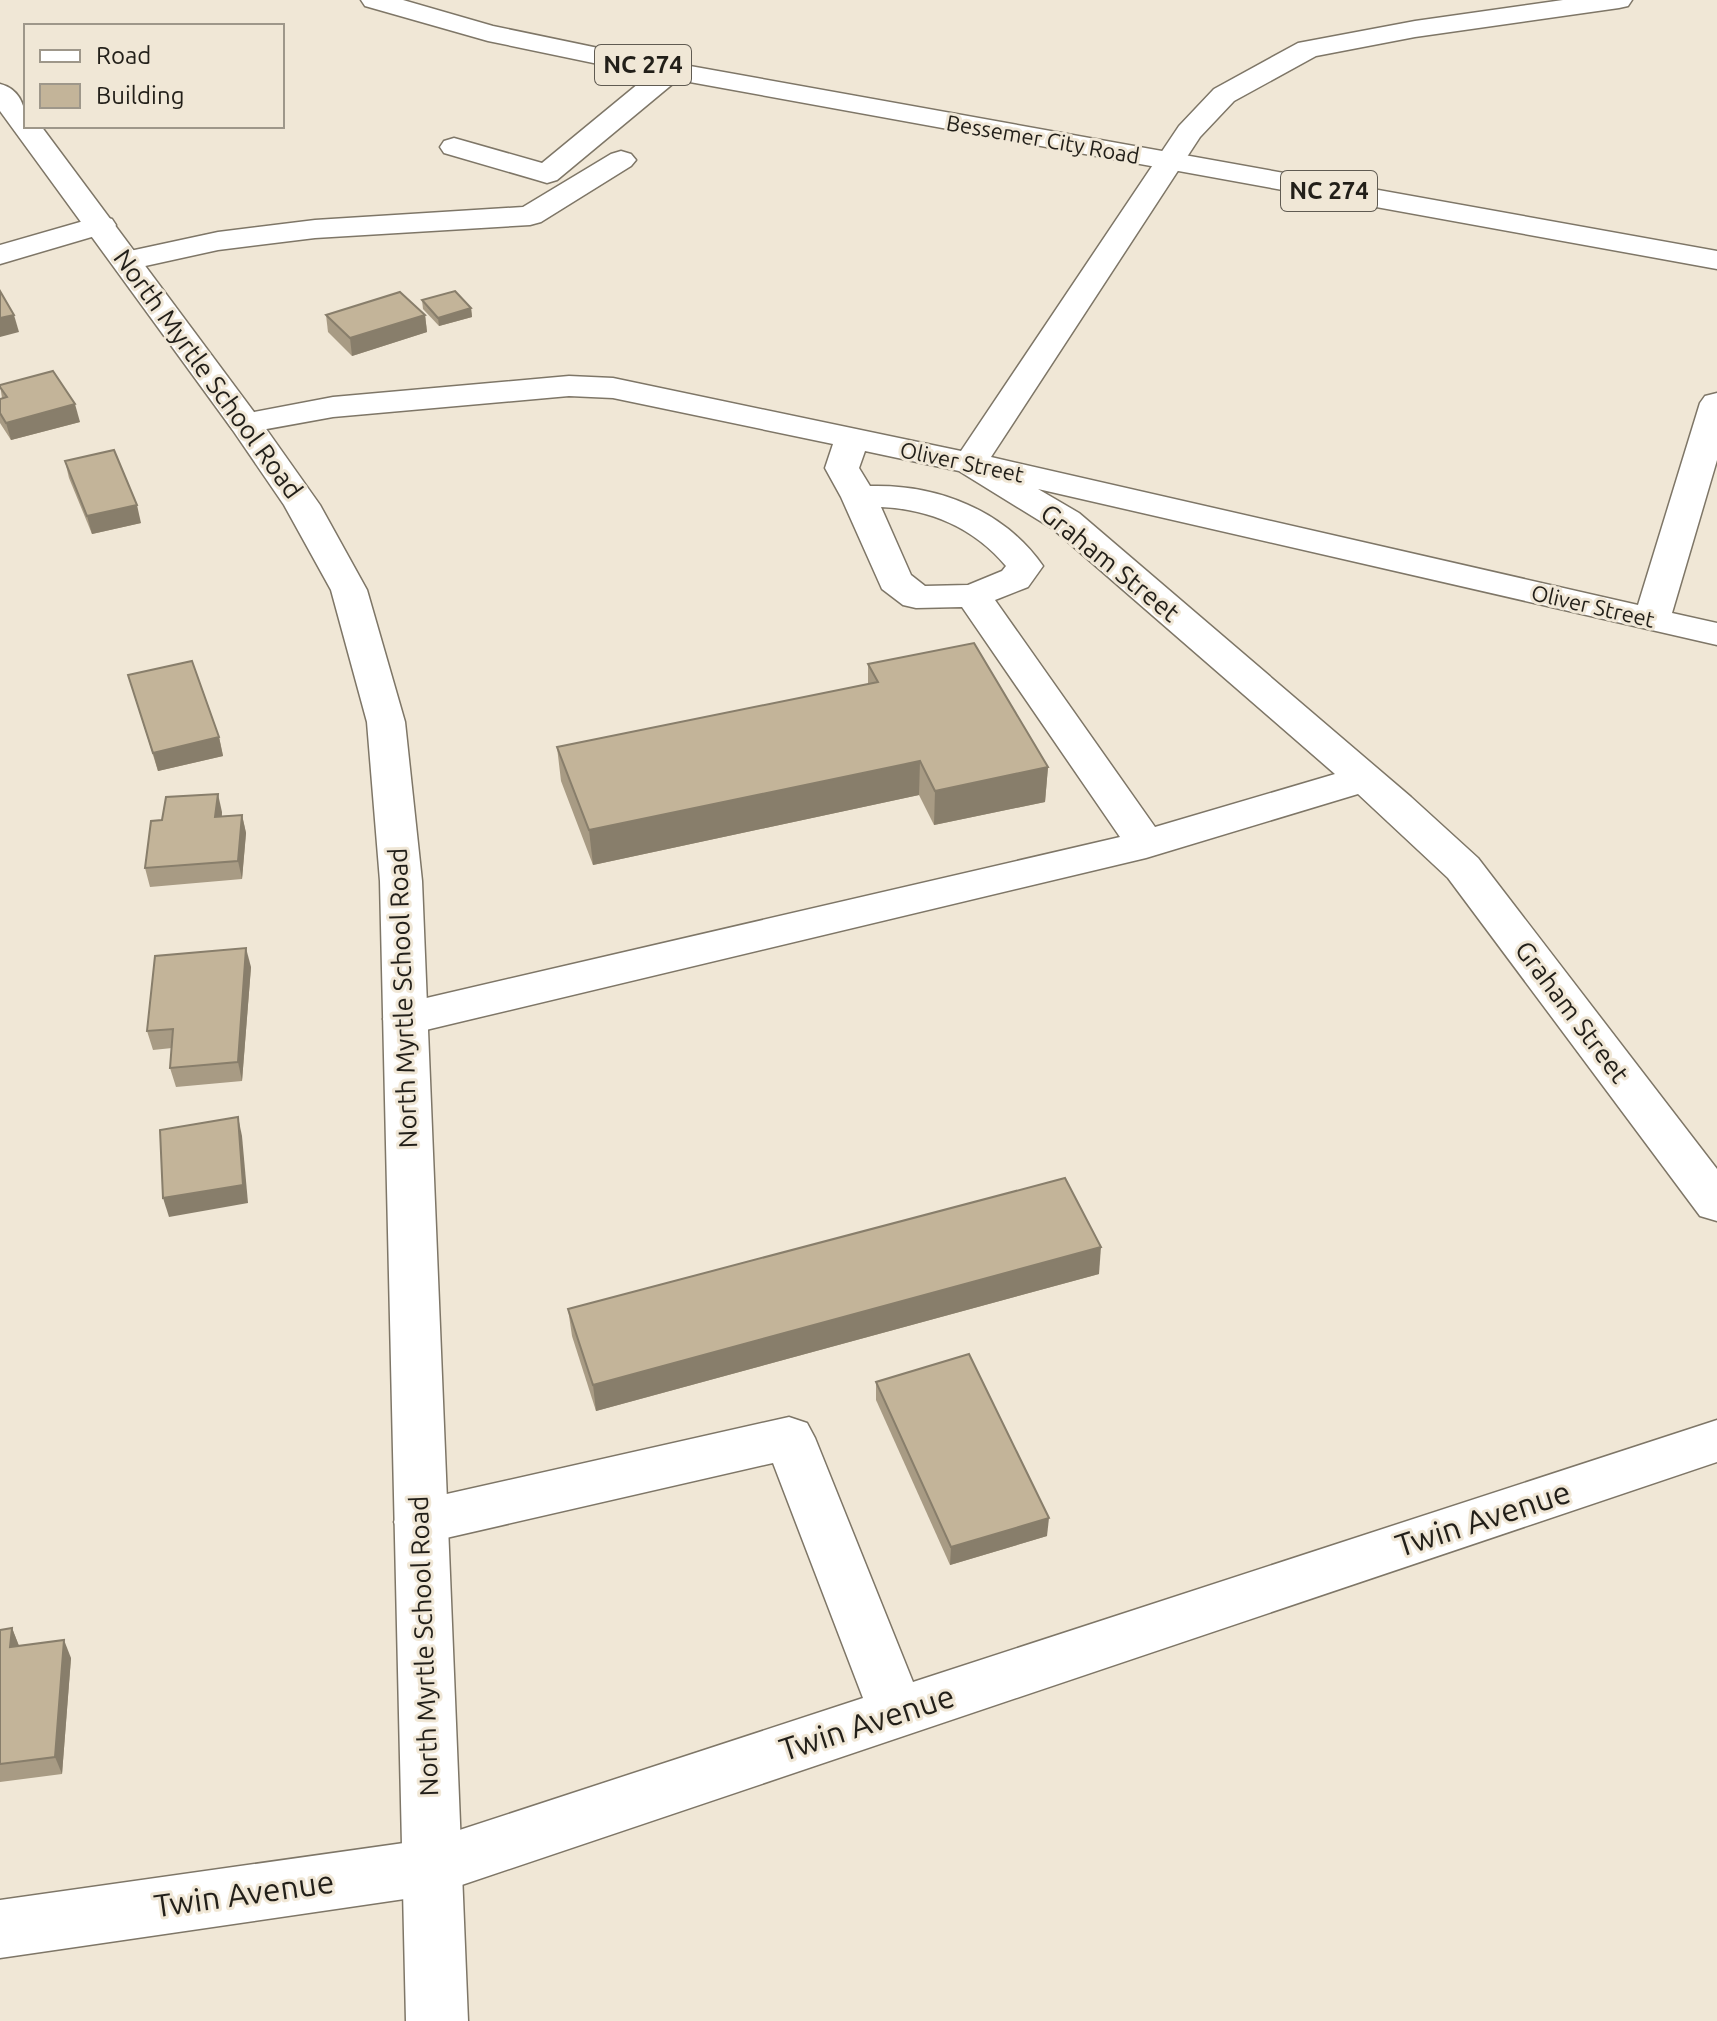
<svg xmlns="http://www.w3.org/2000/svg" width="1717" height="2021" viewBox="0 0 1717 2021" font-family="Ubuntu,sans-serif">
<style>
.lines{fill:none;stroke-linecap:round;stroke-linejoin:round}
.minor-casing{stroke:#7e7667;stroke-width:3}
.major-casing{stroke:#7e7667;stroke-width:3}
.minor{fill:#fff;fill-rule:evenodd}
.major{fill:#fff;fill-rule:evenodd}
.wall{fill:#a89b84}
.shaded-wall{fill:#887e6b}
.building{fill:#c3b499;stroke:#887e6b;stroke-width:2}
.labels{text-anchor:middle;stroke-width:6;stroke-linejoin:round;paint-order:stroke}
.far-street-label{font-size:22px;fill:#221f19;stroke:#f0e7d6}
.shield{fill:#f0e7d6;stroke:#605b52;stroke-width:2}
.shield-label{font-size:24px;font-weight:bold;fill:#221f19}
.street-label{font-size:26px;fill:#221f19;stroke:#f0e7d6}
.near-street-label{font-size:32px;fill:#221f19;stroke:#f0e7d6}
</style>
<rect width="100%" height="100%" fill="#f0e7d6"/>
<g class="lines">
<defs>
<g id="minor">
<path d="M1563,0H1632L1628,6L1619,8L1415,37L1316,56L1234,101L1200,137L991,457L1638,605L1700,403L1705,396L1717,393V460L1672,613L1717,623V645L1038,489L1079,513L1411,797L1478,858L1717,1169V1221L1700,1216L1448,878L1358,794L1146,858L405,1035L389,1030L383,1019L389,1008L405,1003L1120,837L962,607L916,608L903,605L882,589L841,497L825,468L833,444L613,398L569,396L333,417L245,433L233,430L228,423L233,416L333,397L569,376L613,378L961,451L1179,126L1214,89L1298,43L1415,21ZM865,451L959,471L1053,529L1335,774L1155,827L995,600L1028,587L1043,566C1004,510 937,484 870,486L859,468ZM881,507C930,509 974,528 1006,566L1002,571L968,585L925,586L911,575Z"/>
<path d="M671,63L681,65L685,71L681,77L557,180L547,183L537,180L444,153L440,147L444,141L454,138L542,163L661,65Z"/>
<path d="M621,151L631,154L636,160L631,166L541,222L530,225L315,238L218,250L127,270L116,268L112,261L116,254L218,232L315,220L523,207L611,154Z"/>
<path d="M101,216L112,219L116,225L112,231L0,264V245Z"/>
<path d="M789,1417L807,1423L815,1438L913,1682L1717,1420V1462L432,1895L0,1958V1900L432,1839L863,1698L773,1463L420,1544L401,1538L394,1522L401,1506L420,1500Z"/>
</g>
<g id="major">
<path d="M361,0H403L493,26L651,59L1717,251V269L651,75L488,41L365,6Z"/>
<path d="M0,84C20,89 26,107 26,126H41L257,416L320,505L367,590L405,722L422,881L468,2021H406L380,881L367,722L331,590L284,505L232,429L0,111Z"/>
</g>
</defs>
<!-- minor casing -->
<use href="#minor" class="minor-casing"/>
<!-- major casing -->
<use href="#major" class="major-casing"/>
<!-- minor -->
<use href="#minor" class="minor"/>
<!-- major -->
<use href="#major" class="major"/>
</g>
<!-- wall -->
<g class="wall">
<path d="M422,300L471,308L472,317L439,326L423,309Z"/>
<path d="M326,315H425L427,332L352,356L328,332Z"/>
<path d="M0,385L80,422L11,440L0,423V399L2,398Z"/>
<path d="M65,461L141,523L92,534L69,478Z"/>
<path d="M868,664L1048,767L1045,802L934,825L919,795L593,865L561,781L557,747L868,684Z"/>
<path d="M128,675L219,737L223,756L158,771Z"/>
<path d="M222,812V816L242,815L246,833L242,879L150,887L145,868L162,820Z"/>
<path d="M251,967L242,1081L176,1087L170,1068L172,1048L153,1050L147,1031Z"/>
<path d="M1099,1274L596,1411L572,1336L568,1309Z"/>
<path d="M876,1382L1047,1536L950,1565L876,1400Z"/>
<path d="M12,1628L19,1646L71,1658L62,1774L0,1782V1630Z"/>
</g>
<!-- shaded-wall -->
<g class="shaded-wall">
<path d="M471,308L472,317L439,326L438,318Z"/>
<path d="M14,315L19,332L0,337V318Z"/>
<path d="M425,315L427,332L352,356L350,338Z"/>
<path d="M75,404L80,422L11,440L6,423Z"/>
<path d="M137,505L141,523L92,534L87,516Z"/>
<path d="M219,737L223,756L158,771L153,753Z"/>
<path d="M920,761L919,795L593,865L589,830Z"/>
<path d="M1048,767L1045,802L934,825L935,791Z"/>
<path d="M218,794L222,812L220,835L215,817Z"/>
<path d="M242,815L246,833L242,879L238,861Z"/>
<path d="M246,948L251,967L242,1081L238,1062Z"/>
<path d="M238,1117L242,1136L248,1203L169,1217L163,1198Z"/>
<path d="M1101,1247L1099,1274L596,1411L593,1385Z"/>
<path d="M1049,1518L1047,1536L950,1565L951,1547Z"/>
<path d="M12,1628L19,1646L10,1647Z"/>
<path d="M64,1640L71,1658L62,1774L55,1757Z"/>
</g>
<!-- building -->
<g class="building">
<path d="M0,291L14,315L0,318Z"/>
<path d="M455,291L471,308L438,318L422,300Z"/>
<path d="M400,292L425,315L350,338L326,315Z"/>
<path d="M53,371L75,404L6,423L0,413V399L7,397L0,387V385Z"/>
<path d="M114,450L137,505L87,516L65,461Z"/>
<path d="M974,643L1048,767L935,791L920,761L589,830L557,747L878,682L868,664Z"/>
<path d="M192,661L219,737L153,753L128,675Z"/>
<path d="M218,794L215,817L242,815L238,861L145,868L151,821L162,820L166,797Z"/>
<path d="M246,948L238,1062L170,1068L173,1029L147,1031L155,956Z"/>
<path d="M238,1117L243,1185L163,1198L160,1130Z"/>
<path d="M1065,1178L1101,1247L593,1385L568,1309Z"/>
<path d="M969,1354L1049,1518L951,1547L876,1382Z"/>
<path d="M12,1628L10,1647L64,1640L55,1757L0,1764V1630Z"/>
</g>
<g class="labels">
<!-- far-street labels -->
<g class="far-street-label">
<text transform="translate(1043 139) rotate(10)" y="8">Bessemer City Road</text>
<text transform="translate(962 462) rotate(12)" y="8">Oliver Street</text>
<text transform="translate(1593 606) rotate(13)" y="8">Oliver Street</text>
</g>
<!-- shield labels -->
<g class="shield">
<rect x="595" y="45" width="96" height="40" rx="6"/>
<rect x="1281" y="171" width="96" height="40" rx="6"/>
</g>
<g class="shield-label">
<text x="643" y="73">NC 274</text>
<text x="1329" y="199">NC 274</text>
</g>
<!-- street labels -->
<g class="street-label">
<text transform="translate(208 374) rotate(54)" y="9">North Myrtle School Road</text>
<text transform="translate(1110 563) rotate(39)" y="9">Graham Street</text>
<text transform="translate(403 998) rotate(-92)" y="9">North Myrtle School Road</text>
<text transform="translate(1572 1012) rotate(53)" y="9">Graham Street</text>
<text transform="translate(424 1646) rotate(-92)" y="9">North Myrtle School Road</text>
</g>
<!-- near-street labels -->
<g class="near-street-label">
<text transform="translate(1483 1519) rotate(-18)" y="11">Twin Avenue</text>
<text transform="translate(867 1723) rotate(-18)" y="11">Twin Avenue</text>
<text transform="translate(244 1894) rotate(-8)" y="11">Twin Avenue</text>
</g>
</g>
<!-- legend -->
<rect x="24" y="24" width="260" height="104" fill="#f0e7d6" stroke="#9e978a" stroke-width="2"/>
<rect x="40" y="50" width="40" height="12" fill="#ffffff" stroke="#9e978a" stroke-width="2"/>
<text x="96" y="64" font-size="24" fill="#221f19">Road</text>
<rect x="40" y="84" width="40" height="24" fill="#c3b499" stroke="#9e978a" stroke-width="2"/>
<text x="96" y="104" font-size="24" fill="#221f19">Building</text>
</svg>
